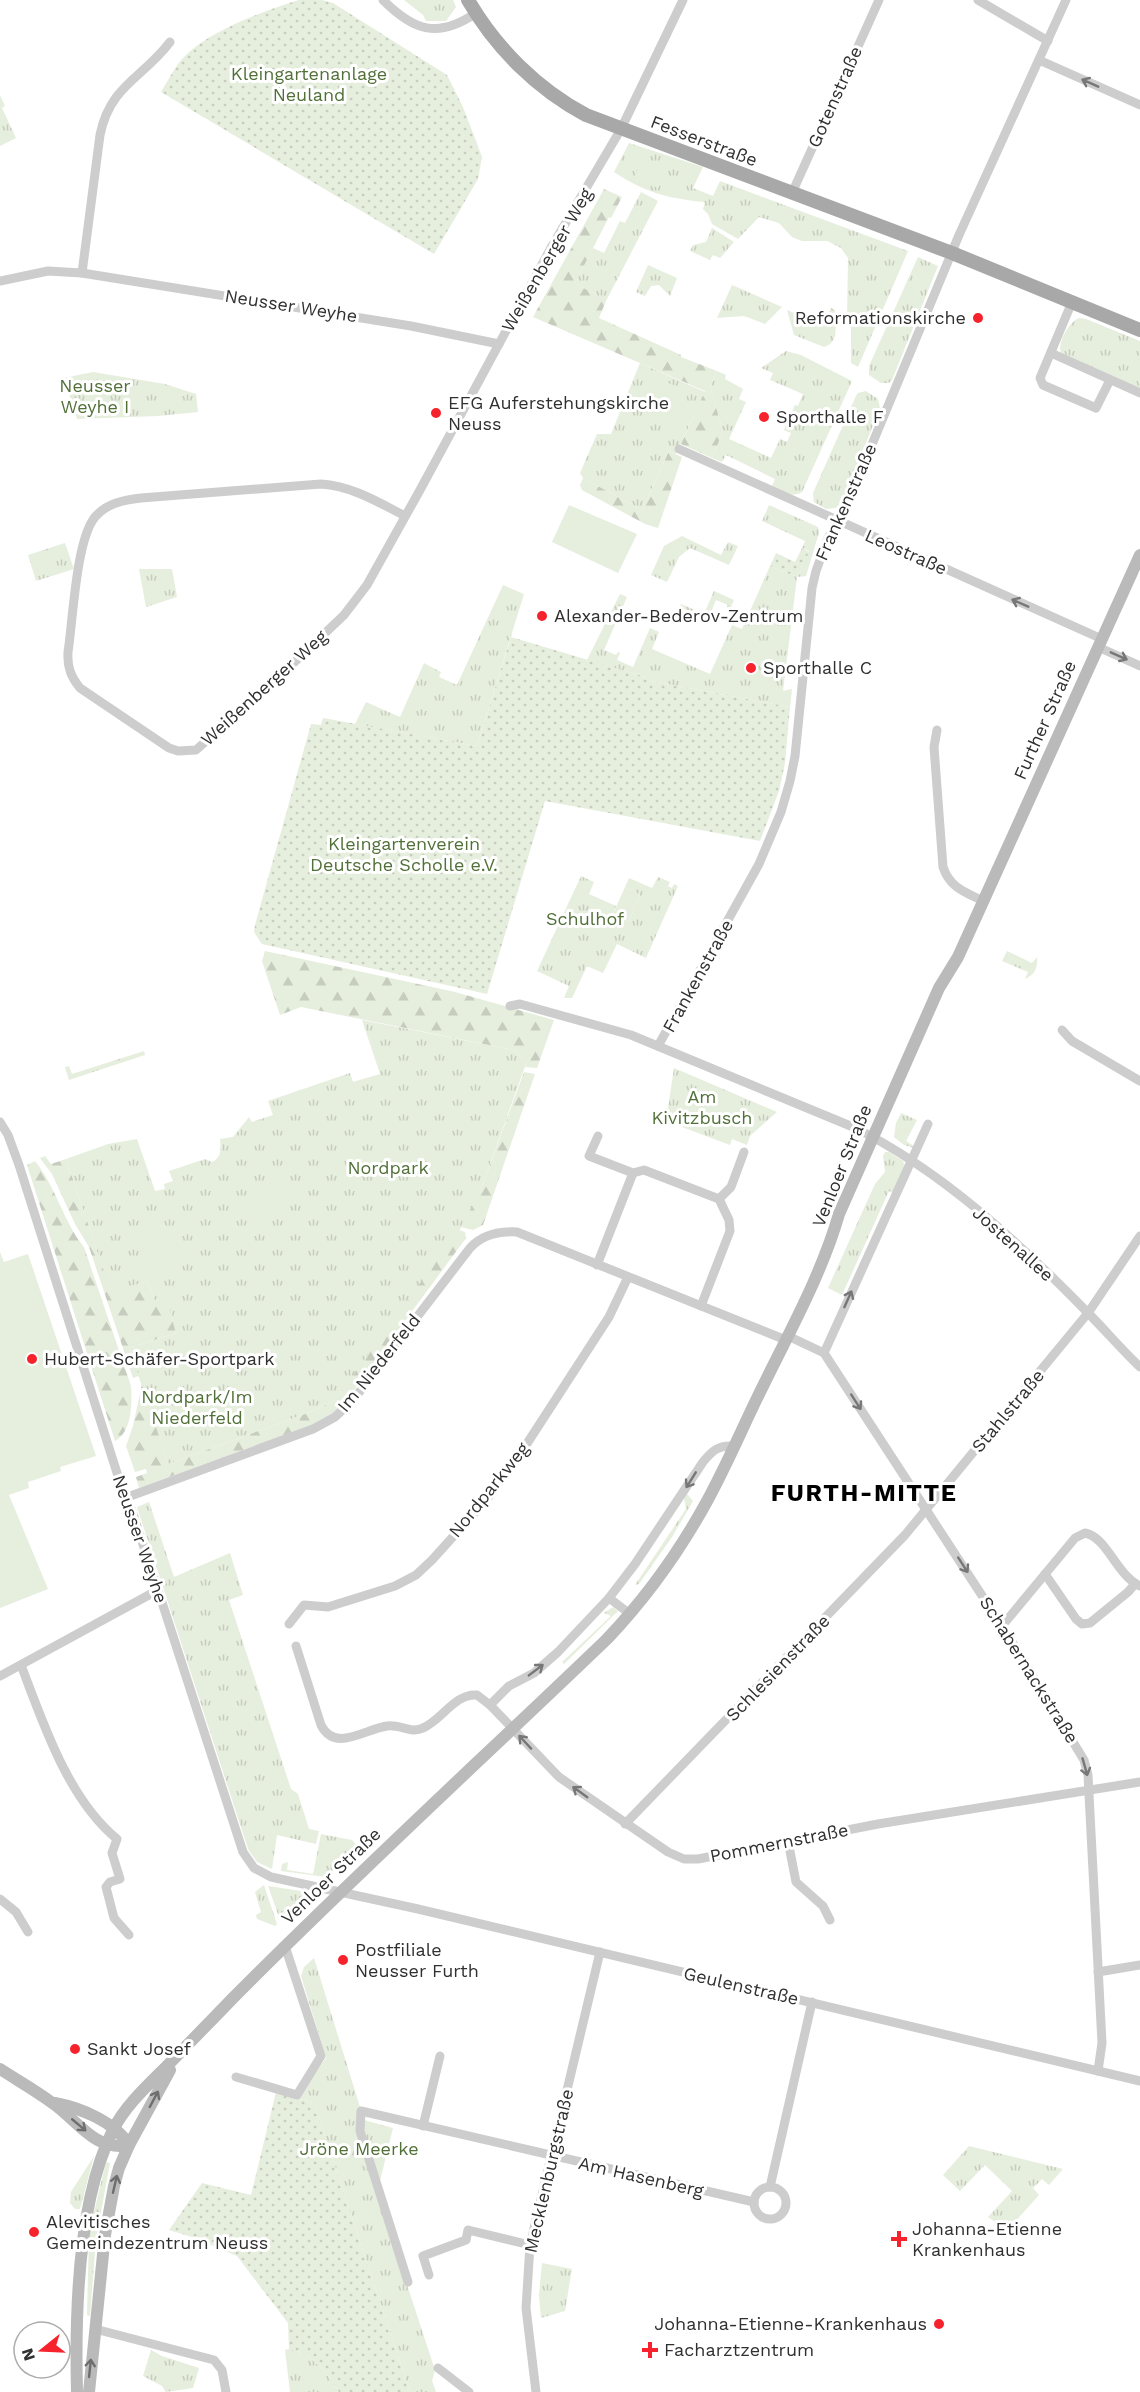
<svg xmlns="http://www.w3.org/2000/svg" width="1140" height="2392" viewBox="0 0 1140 2392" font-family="'Work Sans',sans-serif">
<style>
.grass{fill:url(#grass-tufts)}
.forest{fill:url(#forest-firs)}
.garden{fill:url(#garden-dots)}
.pitch{fill:#e6eedd}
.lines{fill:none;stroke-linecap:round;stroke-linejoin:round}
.street{stroke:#cdcdcd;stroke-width:9}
.secondary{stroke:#bababa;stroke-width:12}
.primary{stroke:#a8a8a8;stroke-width:14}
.oneway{stroke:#777}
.oneway2{stroke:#6e6e6e}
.poi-dot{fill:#f6232d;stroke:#fff;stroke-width:2}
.labels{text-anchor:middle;stroke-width:6;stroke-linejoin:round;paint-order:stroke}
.park-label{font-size:18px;fill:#517038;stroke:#fff}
.street-label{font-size:18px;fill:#303030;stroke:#fff}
.poi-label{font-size:18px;fill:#303030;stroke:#fff;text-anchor:start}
.district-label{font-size:24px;font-weight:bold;letter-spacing:1.5px;fill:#000;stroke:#fff}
</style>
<defs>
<pattern id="grass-tufts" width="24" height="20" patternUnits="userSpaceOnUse" patternTransform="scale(1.5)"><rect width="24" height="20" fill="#e6eedd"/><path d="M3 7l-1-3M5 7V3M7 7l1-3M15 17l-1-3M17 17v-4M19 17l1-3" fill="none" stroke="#c6ccbe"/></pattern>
<pattern id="forest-firs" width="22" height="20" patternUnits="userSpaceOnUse" patternTransform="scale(1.5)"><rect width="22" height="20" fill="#e6eedd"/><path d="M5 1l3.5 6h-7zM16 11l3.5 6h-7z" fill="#c6ccbe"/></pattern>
<pattern id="garden-dots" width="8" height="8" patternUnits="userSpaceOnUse" patternTransform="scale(1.5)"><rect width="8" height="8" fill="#e6eedd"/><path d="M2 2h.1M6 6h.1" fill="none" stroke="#c6ccbe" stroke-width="1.8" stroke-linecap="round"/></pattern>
</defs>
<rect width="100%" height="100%" fill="#fff"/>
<!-- grass -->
<g class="grass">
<path d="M404,0H453L456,7L446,21H426L423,15Z"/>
<path d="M0,95L5,106L2,108L16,138L0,146Z"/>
<path d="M629,143L703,167L693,188L713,196L720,181L908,251L858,367L851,363V325L847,324L848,258L841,248L827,241H802L792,237L779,223L759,217L738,239L712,224L708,214L703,209L705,202C669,199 644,192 614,172Z"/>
<path d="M641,192L658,201L606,301L575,283L593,248L604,253L620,221L625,223Z"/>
<path d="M712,228L734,242L720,258L713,255L710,260L690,251L693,245L706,242Z"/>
<path d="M918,257L938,266L892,380L889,383H881L869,375V366Z"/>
<path d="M648,265L677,278L670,296L659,285L651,286L645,296L636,292Z"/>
<path d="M732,285L782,307L765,324L744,316L717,318Z"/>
<path d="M831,308L835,310C835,323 840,343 824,347L794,335L787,310L823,325Z"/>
<path d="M1079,318L1086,319L1140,341V389L1061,353C1057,343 1068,323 1079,318Z"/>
<path d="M786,351L801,355L852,381L802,492C792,498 782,492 771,488L775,479L726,455L722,462L712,458L723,432L710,386L717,371L726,375L725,379L743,389L739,399L746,402L729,439L771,458L780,439L787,442L791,433L784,430L795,405L798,406L803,394L770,380L773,373L761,368Z"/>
<path d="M640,363L705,392L676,454L669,451L642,510L583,478L580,473L597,434H611Z"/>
<path d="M93,372L165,384L196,394L198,412L158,416L77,419L64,378Z"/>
<path d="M866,391L878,399L880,408L843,500L836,508L826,509L814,502L813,493L856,396L858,393Z"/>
<path d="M769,505L818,527L819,533L806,576L797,577L783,691L792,689L790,707L651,681L642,676L587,660L620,594L627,597L604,650L616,655L618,652L620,653L617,660L633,667L650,628L659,632L652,649L710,674L732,625L742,629L770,566L797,577L809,551L802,548L805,541L762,521Z"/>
<path d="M682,536L721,555L728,542L738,546L729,565L690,548L679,557L667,582L651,575L664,546Z"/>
<path d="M65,543L74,569L36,581L28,555Z"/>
<path d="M139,569H172L177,597L146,607Z"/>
<path d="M503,585L524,594L477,746L355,724L366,702L400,717L424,663L441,672L439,677L457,685Z"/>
<path d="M714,591L734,600L730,609L727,607L728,605L716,600L708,619L680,607L681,604L704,614Z"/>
<path d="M581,876L594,882L589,894L616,906L613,914L629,921L640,895L625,887L629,878L652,888L658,877L670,882L668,886L672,888L674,884L678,886L646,958L617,944L603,973L587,966L572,998H564L569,986L537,971Z"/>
<path d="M1007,951L1032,963L1037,957C1038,967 1035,975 1025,979L1028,972L1002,961Z"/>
<path d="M362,1020L514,1050L527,1061L481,1189L464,1223L447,1250L334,1401L305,1414L168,1464L129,1348L176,1333L166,1299L155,1301L148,1281L111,1293L66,1159L108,1144L137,1139L155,1191L165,1189L164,1184L173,1181L169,1171L205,1159L212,1162C222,1157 221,1149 220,1139L233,1137L249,1117L252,1122L273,1115L268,1101L350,1073L353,1082L380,1074Z"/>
<path d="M144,1051L145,1055L69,1080L65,1067L69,1066L72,1074Z"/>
<path d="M674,1068L777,1112L750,1136L747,1145L732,1139L730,1145L666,1121Z"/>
<path d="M901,1113L917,1120L906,1141L914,1146V1148L904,1145L894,1137L896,1123Z"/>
<path d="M885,1152H889L903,1161L905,1167L893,1193L889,1191L842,1295L828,1288L875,1184L885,1172L883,1156Z"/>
<path d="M687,1494L693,1501L672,1537L639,1584L635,1585L686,1509L684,1498Z"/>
<path d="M149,1502L174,1577L230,1553L243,1595L229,1600L291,1789L298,1794L309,1829L319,1831L316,1844L277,1835L272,1869L257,1862L248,1849L137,1507Z"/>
<path d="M613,1607L618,1611L564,1664L562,1662L611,1616L604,1613Z"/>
<path d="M321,1834L352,1840L358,1847L326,1877L281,1871L282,1864L288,1862L287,1870L313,1874Z"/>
<path d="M264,1885L277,1924L275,1926L257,1919L256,1915L261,1912L255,1892Z"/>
<path d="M268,1886L301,1891L304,1898L280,1920Z"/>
<path d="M314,1958L364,2120L393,2128L377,2193L435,2370L432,2381L436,2392H410L314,2103L297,2098L326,2058L301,1976L304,1967Z"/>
<path d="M969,2146L1063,2169L1049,2185L1042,2179L1033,2188L1039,2195L1013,2224L1001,2226L988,2217L1012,2191L985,2165L960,2191L943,2175Z"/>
<path d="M94,2156L80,2209H75L70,2203L71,2192Z"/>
<path d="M106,2162L110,2163L96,2239L90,2316L87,2315L89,2233Z"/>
<path d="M542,2263L572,2269L565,2311L541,2318L539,2295Z"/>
<path d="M289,2349C312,2353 327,2373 339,2392H290L285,2350Z"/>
<path d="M151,2350L162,2356L199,2368L193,2388L166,2392L162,2386L143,2376Z"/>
</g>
<!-- forest -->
<g class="forest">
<path d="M604,189L622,197L611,218L609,217L575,283L606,301L599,318L681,355V357L717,371L710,386L723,432L712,458L681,444L705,391L533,317Z"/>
<path d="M669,451L682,457L658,528L645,524L582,490L580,485L583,478L642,510Z"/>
<path d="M265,951L455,992L554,1020L537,1068L525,1067L527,1061L514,1050L301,1007L280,1015L262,961Z"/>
<path d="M524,1072L535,1074L483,1225L473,1230L461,1227L481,1189Z"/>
<path d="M45,1156L51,1164L66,1159L111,1292L148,1281L155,1301L166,1298L176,1333L129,1348L139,1376L133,1378L89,1247L75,1224L52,1174L40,1158Z"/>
<path d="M35,1161C56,1187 63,1221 84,1247L131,1386C132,1404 132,1432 115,1441L27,1165Z"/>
<path d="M459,1230L465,1232L466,1238L349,1397L333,1413L309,1426L139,1488L136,1477L147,1473L146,1469L135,1472L126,1446L133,1426L142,1384L168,1464L305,1414L334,1401Z"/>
</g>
<!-- garden -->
<g class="garden">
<path d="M299,0H322L333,3L447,75L463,107L482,157L478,179L434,254L161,92C169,79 176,64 187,54C212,30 266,10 299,0Z"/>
<path d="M802,548L809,552L797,577L770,566L776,553L795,562Z"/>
<path d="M511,637L642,676L651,681L790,707L785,763L779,791L760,841L545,801L487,994L262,944L254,932L255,925L311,724L321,725L323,718L477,746Z"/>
<path d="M276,2092L314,2103L410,2392H339C327,2373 312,2353 289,2349L288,2323L237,2256L195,2238L169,2230L202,2183L251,2195Z"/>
</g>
<!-- pitch -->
<g class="pitch">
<path d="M639,166L663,177L658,188L634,178Z"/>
<path d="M648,374L689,392L676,420L636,402Z"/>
<path d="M569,505L637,534L618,573L552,542Z"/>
<path d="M625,887L640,895L629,921L613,914Z"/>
<path d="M280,1176L298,1198L260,1230L241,1208Z"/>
<path d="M159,1220L168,1246L141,1255L132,1229Z"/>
<path d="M176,1247L182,1269L144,1282L137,1260Z"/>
<path d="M0,1252L4,1262L28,1254L96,1456L60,1467L61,1471L28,1482L29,1488L9,1495L48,1589L0,1608Z"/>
</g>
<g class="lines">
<!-- street -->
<g class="street">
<path d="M383,0C414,31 438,39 476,13"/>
<path d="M978,0L1048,41"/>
<path d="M1039,60L1140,105"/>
<path d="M792,193L879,0"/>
<path d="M82,273L100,135C110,85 143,78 170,42"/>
<path d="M0,281L48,271L82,273L411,326L499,344"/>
<path d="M1072,302L1040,378L1043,385L1096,408L1110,380"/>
<path d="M1051,353L1140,393"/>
<path d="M679,449L1102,639"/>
<path d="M405,516C378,502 352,486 321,484L141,498C124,500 107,503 95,517C76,540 73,620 68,652C67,667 71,677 80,688L169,748L178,751L196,750L299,658L344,615L367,585L420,490L552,246L621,129L683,0"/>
<path d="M1098,647L1140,666"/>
<path d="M937,730L934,747L943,867C950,888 965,892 983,901"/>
<path d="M510,1006L520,1004L631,1035L853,1127C940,1169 1022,1245 1089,1314C1106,1331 1122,1350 1140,1367"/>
<path d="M1062,1030L1072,1041L1140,1081"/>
<path d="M658,1046L759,864L781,812L790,781L795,756L812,588L816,571L828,538L846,507L959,235L1066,0"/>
<path d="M0,1122L8,1135L19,1165L125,1498L132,1511L158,1590L243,1852L254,1868L271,1877L418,1909L1140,2081"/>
<path d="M598,1136L589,1156L633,1173L644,1170L719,1199L729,1220L730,1231L701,1306"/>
<path d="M719,1199L731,1187L744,1152"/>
<path d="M597,1265L633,1173"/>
<path d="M788,1336L824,1353L1009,1637L1084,1760L1088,1775L1102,2043L1098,2071"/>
<path d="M824,1353L928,1124"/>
<path d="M125,1498L313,1429L335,1417L354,1399L470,1248C483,1234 499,1231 517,1232L786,1340"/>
<path d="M1045,1574L1076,1619L1082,1624L1090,1623L1128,1592L1135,1584"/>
<path d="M609,1598L635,1564L703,1462C712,1451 718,1445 733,1446"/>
<path d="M289,1624L304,1605L328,1607L395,1586L416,1575L432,1560L487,1499L517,1459L609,1317L628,1277"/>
<path d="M1002,1626L1075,1538L1085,1533C1107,1537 1117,1576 1140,1586"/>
<path d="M296,1646L321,1725C335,1753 365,1729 387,1726C400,1724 411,1734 423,1728C442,1720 455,1693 477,1695L490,1705L559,1777L668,1852L684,1859H698L878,1824L1140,1782"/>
<path d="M21,1665C43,1723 68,1799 117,1839L112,1853L120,1879L110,1882L106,1887L114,1918L129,1935"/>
<path d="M0,1676L158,1590"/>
<path d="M490,1705L509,1686L534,1673L558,1652L609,1598L630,1614"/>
<path d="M625,1824L905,1535L1088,1313L1140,1236"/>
<path d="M788,1841L796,1882L823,1906L830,1920"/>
<path d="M0,1899L16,1912L28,1932"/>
<path d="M1098,1972L1140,1965"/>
<path d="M236,2077L297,2095L321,2056L285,1946"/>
<path d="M423,2126L440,2056"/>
<path d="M770,2187L812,2002"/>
<circle cx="770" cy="2203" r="16"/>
<path d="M429,2275L423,2256L466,2240L468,2230L530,2245"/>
<path d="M408,2282L360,2131L361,2111L754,2202"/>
<path d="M95,2329L214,2360L222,2370L226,2392"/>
<path d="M438,2368L469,2392"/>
<path d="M536,2392L526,2308L530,2245L600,1952"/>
</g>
<!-- secondary -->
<g class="secondary">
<path d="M0,2069C17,2080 35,2090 51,2102C77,2119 94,2152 129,2145"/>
<path d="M55,2103C81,2108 115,2122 129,2145"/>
<path d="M77,2392C75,2315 78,2199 113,2130C125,2106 147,2086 166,2067C188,2044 211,2021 233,1998C355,1875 482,1759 607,1639C645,1599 679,1552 706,1503C727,1465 744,1424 764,1384C791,1329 822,1273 839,1214L939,988L958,957L1140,555"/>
<path d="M89,2392L105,2235L114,2186L119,2168L129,2145L170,2070"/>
</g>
<!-- primary -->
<path class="primary" d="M468,0C496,48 537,89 586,115L952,253L1140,330"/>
</g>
<!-- one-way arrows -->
<defs><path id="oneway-shaft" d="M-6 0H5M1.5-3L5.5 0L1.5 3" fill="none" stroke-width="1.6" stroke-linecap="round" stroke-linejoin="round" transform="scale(1.5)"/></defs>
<g class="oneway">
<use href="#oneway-shaft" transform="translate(1090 83) rotate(-156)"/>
<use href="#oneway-shaft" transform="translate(1020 603) rotate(-156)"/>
<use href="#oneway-shaft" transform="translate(1119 656) rotate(24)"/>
<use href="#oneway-shaft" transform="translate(848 1299) rotate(-66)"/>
<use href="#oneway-shaft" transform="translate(856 1402) rotate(57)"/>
<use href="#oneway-shaft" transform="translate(691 1480) rotate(122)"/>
<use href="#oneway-shaft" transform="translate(963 1565) rotate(57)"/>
<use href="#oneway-shaft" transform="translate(536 1670) rotate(-37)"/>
<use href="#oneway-shaft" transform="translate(525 1742) rotate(-133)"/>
<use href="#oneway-shaft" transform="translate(1085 1767) rotate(74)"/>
<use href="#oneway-shaft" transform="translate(580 1792) rotate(-144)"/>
</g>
<g class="oneway2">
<use href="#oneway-shaft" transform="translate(154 2099) rotate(-62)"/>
<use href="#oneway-shaft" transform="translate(79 2125) rotate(40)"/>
<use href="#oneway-shaft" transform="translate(115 2184) rotate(-77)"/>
<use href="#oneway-shaft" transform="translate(90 2368) rotate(-84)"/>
</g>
<!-- markers -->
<g class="poi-dot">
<circle cx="978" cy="318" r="6"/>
<circle cx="436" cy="413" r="6"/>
<circle cx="764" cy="417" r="6"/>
<circle cx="542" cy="616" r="6"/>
<circle cx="751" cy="668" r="6"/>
<circle cx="32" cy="1359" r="6"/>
<circle cx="343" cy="1960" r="6"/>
<circle cx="75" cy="2049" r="6"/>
<circle cx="34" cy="2232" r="6"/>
<path d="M896 2230h6v6h6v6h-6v6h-6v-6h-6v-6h6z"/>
<circle cx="939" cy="2324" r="6"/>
<path d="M647 2341h6v6h6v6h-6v6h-6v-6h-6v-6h6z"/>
</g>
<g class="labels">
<!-- park labels -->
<g class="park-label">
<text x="309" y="80">Kleingartenanlage<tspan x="309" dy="21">Neuland</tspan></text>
<text x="95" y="392">Neusser<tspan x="95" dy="21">Weyhe I</tspan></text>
<text x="404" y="850">Kleingartenverein<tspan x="404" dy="21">Deutsche Scholle e.V.</tspan></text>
<text x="585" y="925">Schulhof</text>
<text x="702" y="1103">Am<tspan x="702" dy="21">Kivitzbusch</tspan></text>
<text x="388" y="1174">Nordpark</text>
<text x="197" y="1403">Nordpark/Im<tspan x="197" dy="21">Niederfeld</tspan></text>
<text x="359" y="2155">Jröne Meerke</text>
</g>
<!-- street labels -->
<g class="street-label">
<text transform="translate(835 97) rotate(-66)" y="6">Gotenstraße</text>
<text transform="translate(704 141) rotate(21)" y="6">Fesserstraße</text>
<text transform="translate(547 260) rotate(-60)" y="6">Weißenberger Weg</text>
<text transform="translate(291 306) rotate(9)" y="6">Neusser Weyhe</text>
<text transform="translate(846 502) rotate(-66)" y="6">Frankenstraße</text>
<text transform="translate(906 552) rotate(24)" y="6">Leostraße</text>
<text transform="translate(264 688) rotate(-42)" y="6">Weißenberger Weg</text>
<text transform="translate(1045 720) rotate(-66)" y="6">Further Straße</text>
<text transform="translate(698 976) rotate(-61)" y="6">Frankenstraße</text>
<text transform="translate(842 1166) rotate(-68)" y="6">Venloer Straße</text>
<text transform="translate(1013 1244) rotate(42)" y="6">Jostenallee</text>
<text transform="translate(379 1363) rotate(-51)" y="6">Im Niederfeld</text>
<text transform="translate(1008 1411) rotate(-50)" y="6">Stahlstraße</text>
<text transform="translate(489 1490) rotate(-51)" y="6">Nordparkweg</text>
<text transform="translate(140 1539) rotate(71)" y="6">Neusser Weyhe</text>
<text transform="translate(778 1668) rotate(-46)" y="6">Schlesienstraße</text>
<text transform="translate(1029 1670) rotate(58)" y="6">Schabernackstraße</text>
<text transform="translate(779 1843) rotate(-11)" y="6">Pommernstraße</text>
<text transform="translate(331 1876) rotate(-44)" y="6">Venloer Straße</text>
<text transform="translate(741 1986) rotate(13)" y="6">Geulenstraße</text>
<text transform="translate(549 2171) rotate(-77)" y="6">Mecklenburgstraße</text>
<text transform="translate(641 2177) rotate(13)" y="6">Am Hasenberg</text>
</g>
<!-- poi labels -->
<g class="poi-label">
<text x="966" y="324" text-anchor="end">Reformationskirche</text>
<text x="448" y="409">EFG Auferstehungskirche<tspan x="448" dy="21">Neuss</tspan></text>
<text x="776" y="423">Sporthalle F</text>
<text x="554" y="622">Alexander-Bederov-Zentrum</text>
<text x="763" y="674">Sporthalle C</text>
<text x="44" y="1365">Hubert-Schäfer-Sportpark</text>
<text x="355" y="1956">Postfiliale<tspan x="355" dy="21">Neusser Furth</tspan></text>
<text x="87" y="2055">Sankt Josef</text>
<text x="46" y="2228">Alevitisches<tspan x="46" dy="21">Gemeindezentrum Neuss</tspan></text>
<text x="912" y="2235">Johanna-Etienne<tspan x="912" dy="21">Krankenhaus</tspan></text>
<text x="927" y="2330" text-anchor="end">Johanna-Etienne-Krankenhaus</text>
<text x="664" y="2356">Facharztzentrum</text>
</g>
<!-- district labels -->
<g class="district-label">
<text x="864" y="1501">FURTH-MITTE</text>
</g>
</g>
<!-- north arrow -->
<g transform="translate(42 2350) rotate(252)"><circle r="28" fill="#ffffff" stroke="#acacac" stroke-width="1.5"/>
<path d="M0-4.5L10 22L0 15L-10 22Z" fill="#f6232d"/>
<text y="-9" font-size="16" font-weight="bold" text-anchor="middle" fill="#303030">N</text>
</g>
</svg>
